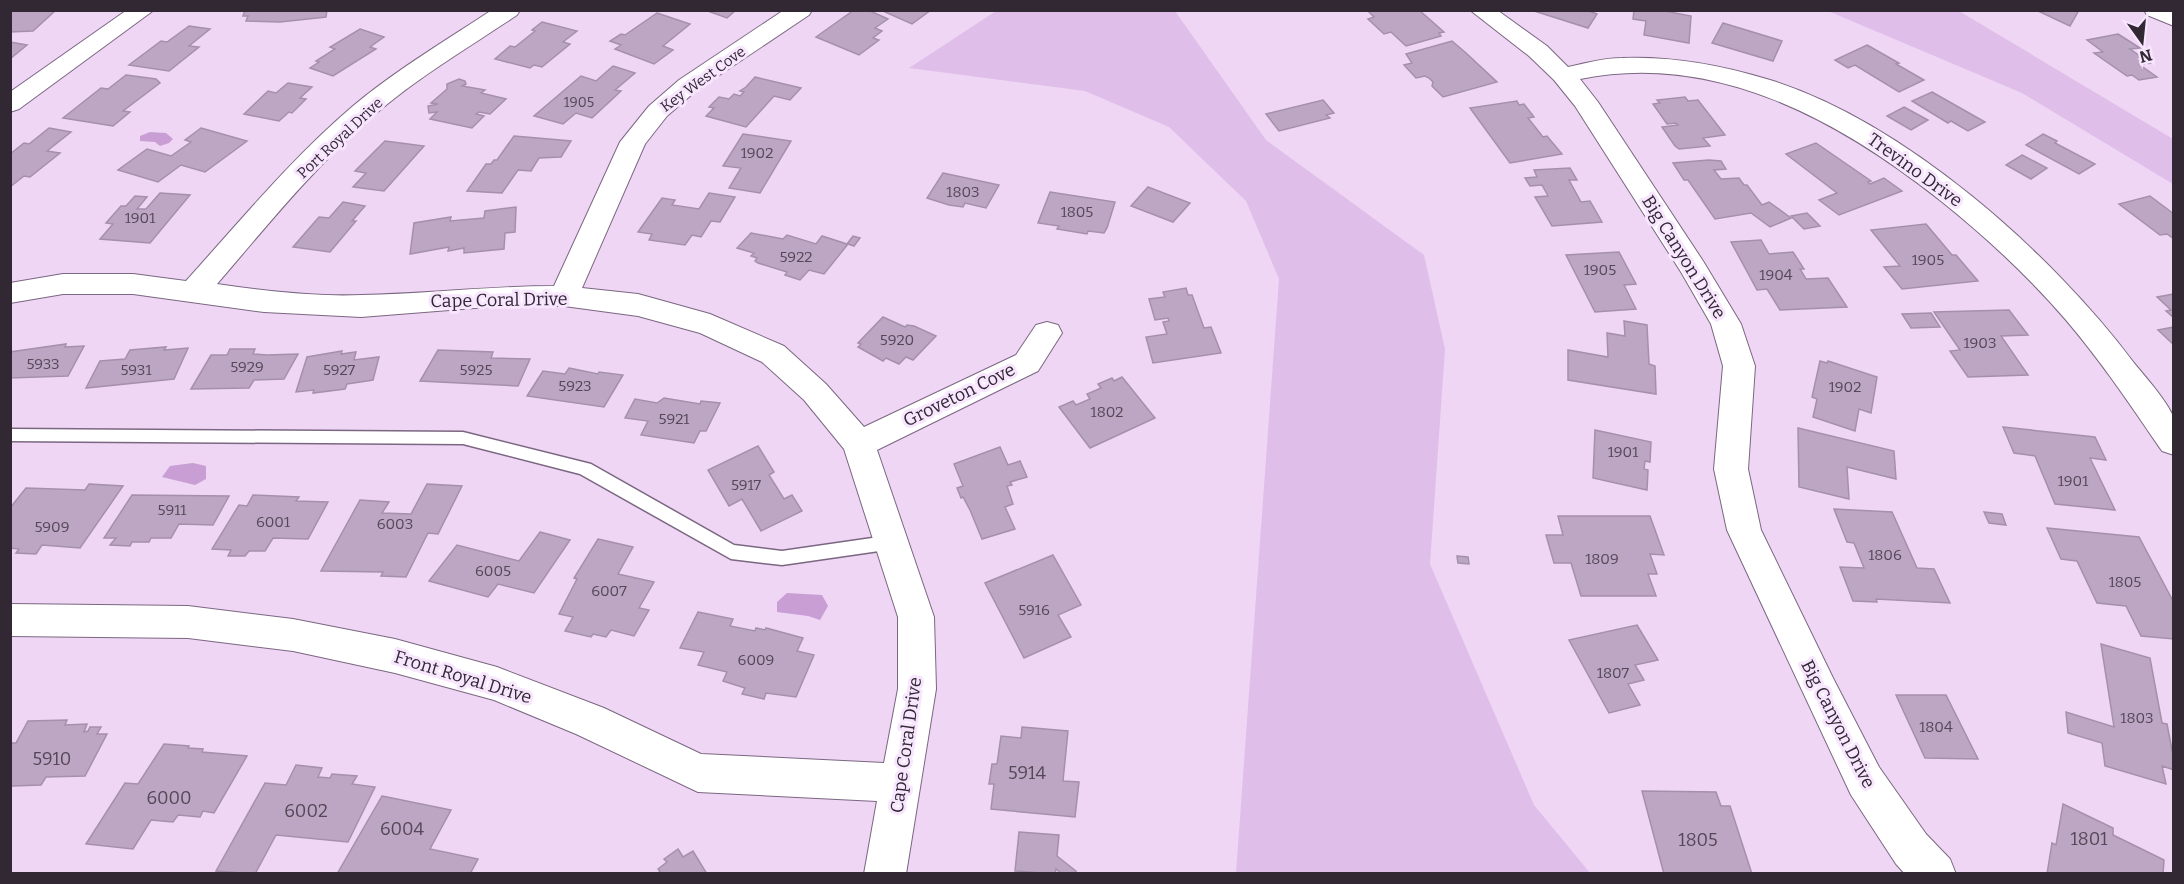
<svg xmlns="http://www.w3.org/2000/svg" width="2184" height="884" viewBox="0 0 2184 884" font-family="Bitter,serif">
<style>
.green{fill:#e0beea}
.water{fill:#c99ed5}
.building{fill:#bda6c3;stroke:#a590ac;stroke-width:1.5}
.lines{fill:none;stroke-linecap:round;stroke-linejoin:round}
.service-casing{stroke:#7b6781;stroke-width:3}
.minor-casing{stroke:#7b6781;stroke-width:2}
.service{fill:#fff;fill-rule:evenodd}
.minor{fill:#fff;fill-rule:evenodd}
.labels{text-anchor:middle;stroke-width:6;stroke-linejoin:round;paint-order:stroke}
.far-number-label{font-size:14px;fill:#544858}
.far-street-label{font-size:15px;fill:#312834;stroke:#f8e5fe}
.number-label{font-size:15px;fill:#544858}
.street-label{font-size:18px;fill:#312834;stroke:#f8e5fe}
.near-number-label{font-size:18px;fill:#544858}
</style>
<rect width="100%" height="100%" fill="#eed6f4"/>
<!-- green -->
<g class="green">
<path d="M996,11H1175L1266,140L1424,255L1445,349L1430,564L1534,805L1590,873H1236L1279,279L1246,201L1169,127L1085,91L909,68Z"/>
<path d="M1828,11H1959L2173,139V184L2022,93Z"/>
</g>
<!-- water -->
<g class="water">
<path d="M150,132L166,133L173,139L169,143L160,146L155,142L140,141V136Z"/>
<path d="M193,463L206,466V479L195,485L162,477L170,466Z"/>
<path d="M787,593L822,595L828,606L820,620L808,616L777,612V602Z"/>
</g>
<!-- building -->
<g class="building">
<path d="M10,10H56L33,31L10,32Z"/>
<path d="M245,10H327L326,17L280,22L246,21L248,16H243Z"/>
<path d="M705,10H736L727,18Z"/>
<path d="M854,10H868L888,19L875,28L882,31L873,38L879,40L859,55L816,37Z"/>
<path d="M887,10H931L912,24L885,12Z"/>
<path d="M1367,10H1419L1444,32L1439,33L1441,36L1406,46L1391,32L1384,34L1368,19L1374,17Z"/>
<path d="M1531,10H1586L1597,14L1588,28Z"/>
<path d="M1634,10H1660L1691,16L1689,43L1644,35L1646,21L1633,19Z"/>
<path d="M2036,10L2074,11L2079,10L2070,26Z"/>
<path d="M657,13L690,24L663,46L673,50L654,64L615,49L621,45L610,41L621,34L625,35Z"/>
<path d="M542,22L577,31L563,42L570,44L542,67L534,65L530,68L495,59L510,46L515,47L535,31L532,30Z"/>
<path d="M1723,23L1782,41L1773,61L1712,43Z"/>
<path d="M189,26L210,29L189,46L199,47L169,71L129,65L161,41L167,42Z"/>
<path d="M360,29L384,37L370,47L376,49L333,76L310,68L319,62L316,61L335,49L330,47Z"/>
<path d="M2118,34L2140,48L2130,49L2150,63L2140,65L2157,77L2139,80L2132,75L2127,76L2094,53L2103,52L2087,40Z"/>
<path d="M1452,41L1466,53L1497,82L1443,97L1432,86L1433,82L1429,78L1425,76L1416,78L1404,65L1412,63L1406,54Z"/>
<path d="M10,42L27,45L10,59Z"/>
<path d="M1867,45L1899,63L1896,64L1924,80L1899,92L1855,65L1848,68L1835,60Z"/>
<path d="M613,66L635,73L615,90L621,91L592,118L576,113L563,124L534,116L581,76L596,81Z"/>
<path d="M126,75L156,79L160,83L123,111L130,112L113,126L63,118L101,88L108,89Z"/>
<path d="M755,77L801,88L790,100L774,96L746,127L706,116L714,108L709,107L719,97L729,99L734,94L740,96L744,92L740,91L746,87Z"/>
<path d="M459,79L465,81L466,84L462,86L485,90L481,93L506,99L490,114L479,112L476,114L484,116L472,128L430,119L437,112L429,113L428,106L438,104L431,103L447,89V84Z"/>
<path d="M288,83L312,87L300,98L306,99L292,113L289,112L279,121L244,114L268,91L276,93Z"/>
<path d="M1932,92L1985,122L1968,131L1951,121L1948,123L1912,101Z"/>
<path d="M1685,97L1688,101L1698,100L1725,135L1703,138L1710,146L1679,149L1675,146L1662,127L1678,125L1676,123L1667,124L1653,104L1660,103L1657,100Z"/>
<path d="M1323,100L1334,113L1326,115L1330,118L1279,131L1266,114Z"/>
<path d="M1517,101L1519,105L1524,104L1534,117L1528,118L1543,137L1547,136L1562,154L1510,163L1470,108Z"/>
<path d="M1904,107L1928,120L1911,130L1887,116Z"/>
<path d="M49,128L71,132L47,151L60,153L30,177L24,176L10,187V154L24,143L29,144Z"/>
<path d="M201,128L247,141L205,172L181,165L158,182L118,170L147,149L171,156L191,142L185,140Z"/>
<path d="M743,134L791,141L760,193L729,188L741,168L723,166Z"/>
<path d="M2043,134L2057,141L2055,143L2095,164L2079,174L2026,145Z"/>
<path d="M514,136L571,141L561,157L539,158L531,171L518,170L502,193L467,191L486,164H491L494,160H497Z"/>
<path d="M385,141L424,146L384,191L353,187L366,173L355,171Z"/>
<path d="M1816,143L1871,181L1868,182L1870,184L1884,178L1902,191L1839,215L1819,200L1837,193L1786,154Z"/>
<path d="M2022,155L2047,168L2031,179L2006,165Z"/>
<path d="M1709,160L1721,161L1726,169L1714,170L1721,179L1739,178L1744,185H1747L1762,205L1769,202L1791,218L1770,227L1751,213L1715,219L1688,180H1684L1673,163Z"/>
<path d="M1570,168L1577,180H1569L1581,202L1590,201L1602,222L1552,226L1535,197L1548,196L1542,185L1530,186L1525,178L1537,177L1534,170Z"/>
<path d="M943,173L999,185L986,208L965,203L963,207L949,205L927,198Z"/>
<path d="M1148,187L1190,203L1173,222L1131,206Z"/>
<path d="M1050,192L1115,202L1107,228L1104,233L1088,231L1087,234L1057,229L1059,226L1038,223Z"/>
<path d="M160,193L190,195L150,243L100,239L113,224L106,223L121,206H126L135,196L147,197L137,209H146Z"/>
<path d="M709,193L735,197L720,222L711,221L701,237L692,235L685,245L649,240L652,234L638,232L662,198L675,200L672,205L699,209Z"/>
<path d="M2150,196L2174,214V239L2167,234L2160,235L2119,204Z"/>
<path d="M343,202L365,206L352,221H356L330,252L293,247L319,217L329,218Z"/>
<path d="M516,207L515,232L505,233L504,249L464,253V248L448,251L449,247L410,254L414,223L451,217L450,221L484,218L485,211Z"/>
<path d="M1807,213L1820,226L1804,229L1791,216Z"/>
<path d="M1926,224L1952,255H1956L1978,281L1902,289L1884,267L1900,266L1871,230Z"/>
<path d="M751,233L783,239L787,235L816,244L822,236L847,244L853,236L860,238L854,246L848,244L824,274L809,270L800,280L785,275L787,272L758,263L755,261L757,258L751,256L754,253L737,248Z"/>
<path d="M1761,240L1769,254L1793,252L1804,269H1800L1806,279L1828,278L1847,307L1780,310L1767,289L1757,290L1731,242Z"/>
<path d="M1619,252L1636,284L1624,285L1636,309L1595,312L1566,255Z"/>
<path d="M1186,288L1188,295H1192L1204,328L1211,327L1221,353L1153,363L1146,337L1167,334L1163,322L1169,321L1168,318L1155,320L1149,299L1165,297L1163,292Z"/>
<path d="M2174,294V318L2166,311L2171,310L2157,297Z"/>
<path d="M2009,310L2028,335L2001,336L2028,375L1968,377L1950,351L1960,350L1934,312Z"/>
<path d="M1931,313L1940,327L1911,328L1902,314Z"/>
<path d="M883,317L905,327L907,325L914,326L936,336L913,360L906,357L899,364L886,358L883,361L858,347L861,344L858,343Z"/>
<path d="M1624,321L1647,325L1649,364L1655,366L1656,394L1568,380V350L1608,357L1607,333L1625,336Z"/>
<path d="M2174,327V345L2158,330Z"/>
<path d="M66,344L65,347L84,346L68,376L10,378V352Z"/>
<path d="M166,347L164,350L188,348L174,379L86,388L100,361L125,359L130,350Z"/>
<path d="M230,349H255L253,354L267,355L298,354L284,379L254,380L249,388L191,389L211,355H227Z"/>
<path d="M438,350L493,352L491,358L530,359L518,386L420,381Z"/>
<path d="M342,351L341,354L356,352L354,360L379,357L373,380L347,384L345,389L313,393L314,390L296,392L307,357Z"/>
<path d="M1820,361L1827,363L1828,361L1877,377L1871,413L1859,409L1855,431L1813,417L1817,399L1812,397Z"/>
<path d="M569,368L598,374L599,372L623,375L604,407L527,396L543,371L565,374Z"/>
<path d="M1122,377L1155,418L1090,448L1059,407L1073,401L1076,405L1090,399L1087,394L1101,388L1098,384L1112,378L1114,381Z"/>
<path d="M664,398L700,404L701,401L720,403L706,431H700L694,443L641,435L648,421L625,418L635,399L657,403Z"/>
<path d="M2003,427L2095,437L2106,460L2090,458L2115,510L2055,504L2035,456L2014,453Z"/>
<path d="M1798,428L1894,451L1896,479L1847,467L1849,499L1799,487Z"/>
<path d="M1595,430L1651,442L1650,462L1645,461L1644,469L1648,470L1647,490L1593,478Z"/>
<path d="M758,446L774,472L769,475L784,499L792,495L802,511L761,531L742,499L729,506L708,470Z"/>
<path d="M1000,447L1008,465L1020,461L1027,477L1010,482L1012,485L1007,486L1013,504L1005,507L1015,529L982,539L970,510L963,497L961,498L957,488L963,486L954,464Z"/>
<path d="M89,484L123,486L80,548L42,545L36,554L16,553L19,549L10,548V508L26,488L85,490Z"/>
<path d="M427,484L462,486L438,534L428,533L406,577L381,576L383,572L321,571L360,500L389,502L382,513L411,514Z"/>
<path d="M132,495L229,496L213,525L179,524L171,538H151L149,542H132L130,546L110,545L116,538H104Z"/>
<path d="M253,495L299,497L296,501L328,502L308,539L273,538L265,551H249L245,556H228L231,550L212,549L239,505L247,506Z"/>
<path d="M1834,509L1892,512L1917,568L1934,569L1950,603L1876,599L1877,602L1853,601L1840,567L1864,568L1854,543L1847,542Z"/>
<path d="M1984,512L2002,514L2006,525L1989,523Z"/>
<path d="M1558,516H1650L1664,555L1650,554L1657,574H1648L1656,596H1581L1571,563H1554L1546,535H1563Z"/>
<path d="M2047,528L2139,537L2174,603V639L2141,636L2126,606L2097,603L2077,561L2061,559Z"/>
<path d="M540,532L570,540L534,593L498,584L488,597L429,581L457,545L519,561Z"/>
<path d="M598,539L633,547L618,574L654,582L639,608L649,610L634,636L611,630L606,637L593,634L591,637L565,631L573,617L559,614L577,579L574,578Z"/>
<path d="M1053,555L1081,605L1058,615L1071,637L1024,658L985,583Z"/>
<path d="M1457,556L1468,557L1469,564L1458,563Z"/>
<path d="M698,612L733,619L730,626L755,631L756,628L765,630L766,628L803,638L797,651L814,655L796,697L766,693L764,699L742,694L745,688L723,681L727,672L698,665L704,652L680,648Z"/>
<path d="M1637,625L1658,660L1635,665L1644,680L1628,684L1640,705L1609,713L1569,640Z"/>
<path d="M2101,644L2150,658L2162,723L2167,724L2174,760V770L2162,766L2166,784L2105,766L2102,743L2068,733L2066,712L2114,727Z"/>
<path d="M1896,695H1946L1978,759L1925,758Z"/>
<path d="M67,720L65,725L87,724L84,732L88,731L90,727H101L97,734H107L85,776L46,777L41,785L12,786L10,789V743H16L28,721Z"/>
<path d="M1022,727L1068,731L1063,781L1079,782L1075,817L991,809L994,784H989L992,764H997L1001,736L1021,738Z"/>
<path d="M164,744L189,746L188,748L203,749L202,752L247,756L214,813L203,811L200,817L178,815L173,822L151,820L133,849L86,844L125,783L138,784Z"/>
<path d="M296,765L322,768L318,777L330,778L332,774L357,776L352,784L375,787L348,842L276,835L255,874L216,871L265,783L286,785Z"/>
<path d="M1642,791L1716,792L1721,806H1730L1752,874H1664Z"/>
<path d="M382,796L451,810L430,849L478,859L470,874H337Z"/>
<path d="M2063,804L2113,828V835L2164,860L2163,874H2047L2052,843L2056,845Z"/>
<path d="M1019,832L1059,835L1057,856L1076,871V874H1062L1056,869L1055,874L1015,871Z"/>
<path d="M678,849L683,857L693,851L707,874H657L660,871L658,869L667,862L664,859Z"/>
</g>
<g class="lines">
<defs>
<path id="service" d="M10,429L463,432L591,464L734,545L782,551L893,535L899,537L902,542L899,547L893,549L782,565L731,559L580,474L463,444L10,441Z"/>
<g id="minor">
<path d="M127,10H154L19,109L10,112V92Z"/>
<path d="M492,10H520L517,15C468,48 416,78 372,117C314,167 266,227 217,284C264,291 314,297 362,295C426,294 490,286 554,286L620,142L649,106L679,80L784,10H812L809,15L697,90L667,116L645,144L582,288L638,294L710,314L784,346L826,384L864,427L1016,355L1036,325L1047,322L1058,325L1062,333L1038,371L877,450L934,617L936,689L906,874H864L877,801L698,792L576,734L494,700L395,673L293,651L188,638L10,636V604L188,606L293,619L395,639L497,667L604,708L701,754L884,763L898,689V617L844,449L804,400L762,362L700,333L638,316L564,306H500L361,317L264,312L133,294H63L10,303V283L63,274H133L186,281C240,221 292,158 353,106C396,70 445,41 492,10Z"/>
<path d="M1470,10H1497L1547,46L1568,67C1586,63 1604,58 1622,58C1673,56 1721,65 1770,80C1904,122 2051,252 2134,363C2147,379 2163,396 2172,414C2177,424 2174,444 2174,455L2162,451C2131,406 2101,361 2066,320C2028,276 1986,237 1941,201C1839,120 1714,51 1580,79L1598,102L1703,261L1741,324L1755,366L1748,469L1761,530L1833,678L1879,767L1926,834L1950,859L1956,874H1905L1896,864L1851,795L1727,530L1714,469L1723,366L1711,324L1681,272L1575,106L1554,80L1529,56Z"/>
<path d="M2144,10H2174V26L2147,15Z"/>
</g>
</defs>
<!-- service casing -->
<use href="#service" class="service-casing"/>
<!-- minor casing -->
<use href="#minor" class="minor-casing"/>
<!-- service -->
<use href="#service" class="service"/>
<!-- minor -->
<use href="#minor" class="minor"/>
</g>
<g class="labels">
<!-- far-number labels -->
<g class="far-number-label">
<text x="579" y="107">1905</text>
</g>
<!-- far-street labels -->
<g class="far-street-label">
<text transform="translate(703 79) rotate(-36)" y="5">Key West Cove</text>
<text transform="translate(340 138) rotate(-43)" y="5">Port Royal Drive</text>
</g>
<!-- number labels -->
<g class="number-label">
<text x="757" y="158">1902</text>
<text x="963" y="197">1803</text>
<text x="1077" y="217">1805</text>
<text x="140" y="223">1901</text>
<text x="796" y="262">5922</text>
<text x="1928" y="265">1905</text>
<text x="1600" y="275">1905</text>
<text x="1776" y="280">1904</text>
<text x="897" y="345">5920</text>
<text x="1980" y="348">1903</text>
<text x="43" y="369">5933</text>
<text x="247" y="372">5929</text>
<text x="136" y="375">5931</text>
<text x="339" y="375">5927</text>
<text x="476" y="375">5925</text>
<text x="575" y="391">5923</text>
<text x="1845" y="392">1902</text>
<text x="1107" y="417">1802</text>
<text x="674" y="424">5921</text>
<text x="1623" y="457">1901</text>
<text x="2073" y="486">1901</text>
<text x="746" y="490">5917</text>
<text x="172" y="515">5911</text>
<text x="273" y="527">6001</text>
<text x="395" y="529">6003</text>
<text x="52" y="532">5909</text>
<text x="1885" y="560">1806</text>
<text x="1602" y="564">1809</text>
<text x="493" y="576">6005</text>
<text x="2125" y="587">1805</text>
<text x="609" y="596">6007</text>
<text x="1034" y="615">5916</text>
<text x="756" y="665">6009</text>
<text x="1613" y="678">1807</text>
<text x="2137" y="723">1803</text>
<text x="1936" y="732">1804</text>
</g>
<!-- street labels -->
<g class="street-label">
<text transform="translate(1915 170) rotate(36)" y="6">Trevino Drive</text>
<text transform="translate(1684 257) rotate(58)" y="6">Big Canyon Drive</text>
<text transform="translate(499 300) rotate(-1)" y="6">Cape Coral Drive</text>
<text transform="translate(959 395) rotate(-26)" y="6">Groveton Cove</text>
<text transform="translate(463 677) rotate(17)" y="6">Front Royal Drive</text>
<text transform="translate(1838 724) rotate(63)" y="6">Big Canyon Drive</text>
<text transform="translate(906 745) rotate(-82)" y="6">Cape Coral Drive</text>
</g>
<!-- near-number labels -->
<g class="near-number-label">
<text x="52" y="765">5910</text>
<text x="1027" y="779">5914</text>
<text x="169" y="804">6000</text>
<text x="306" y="817">6002</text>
<text x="402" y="835">6004</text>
<text x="2089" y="845">1801</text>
<text x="1698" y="846">1805</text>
</g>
</g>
<!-- border -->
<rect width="2184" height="884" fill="none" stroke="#312834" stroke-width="24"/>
<!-- north arrow -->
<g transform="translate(2142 42) rotate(165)" stroke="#f8e5fe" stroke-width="4.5" paint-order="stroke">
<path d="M0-4.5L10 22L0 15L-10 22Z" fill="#312834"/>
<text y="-9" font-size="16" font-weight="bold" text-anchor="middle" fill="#312834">N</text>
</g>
</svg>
